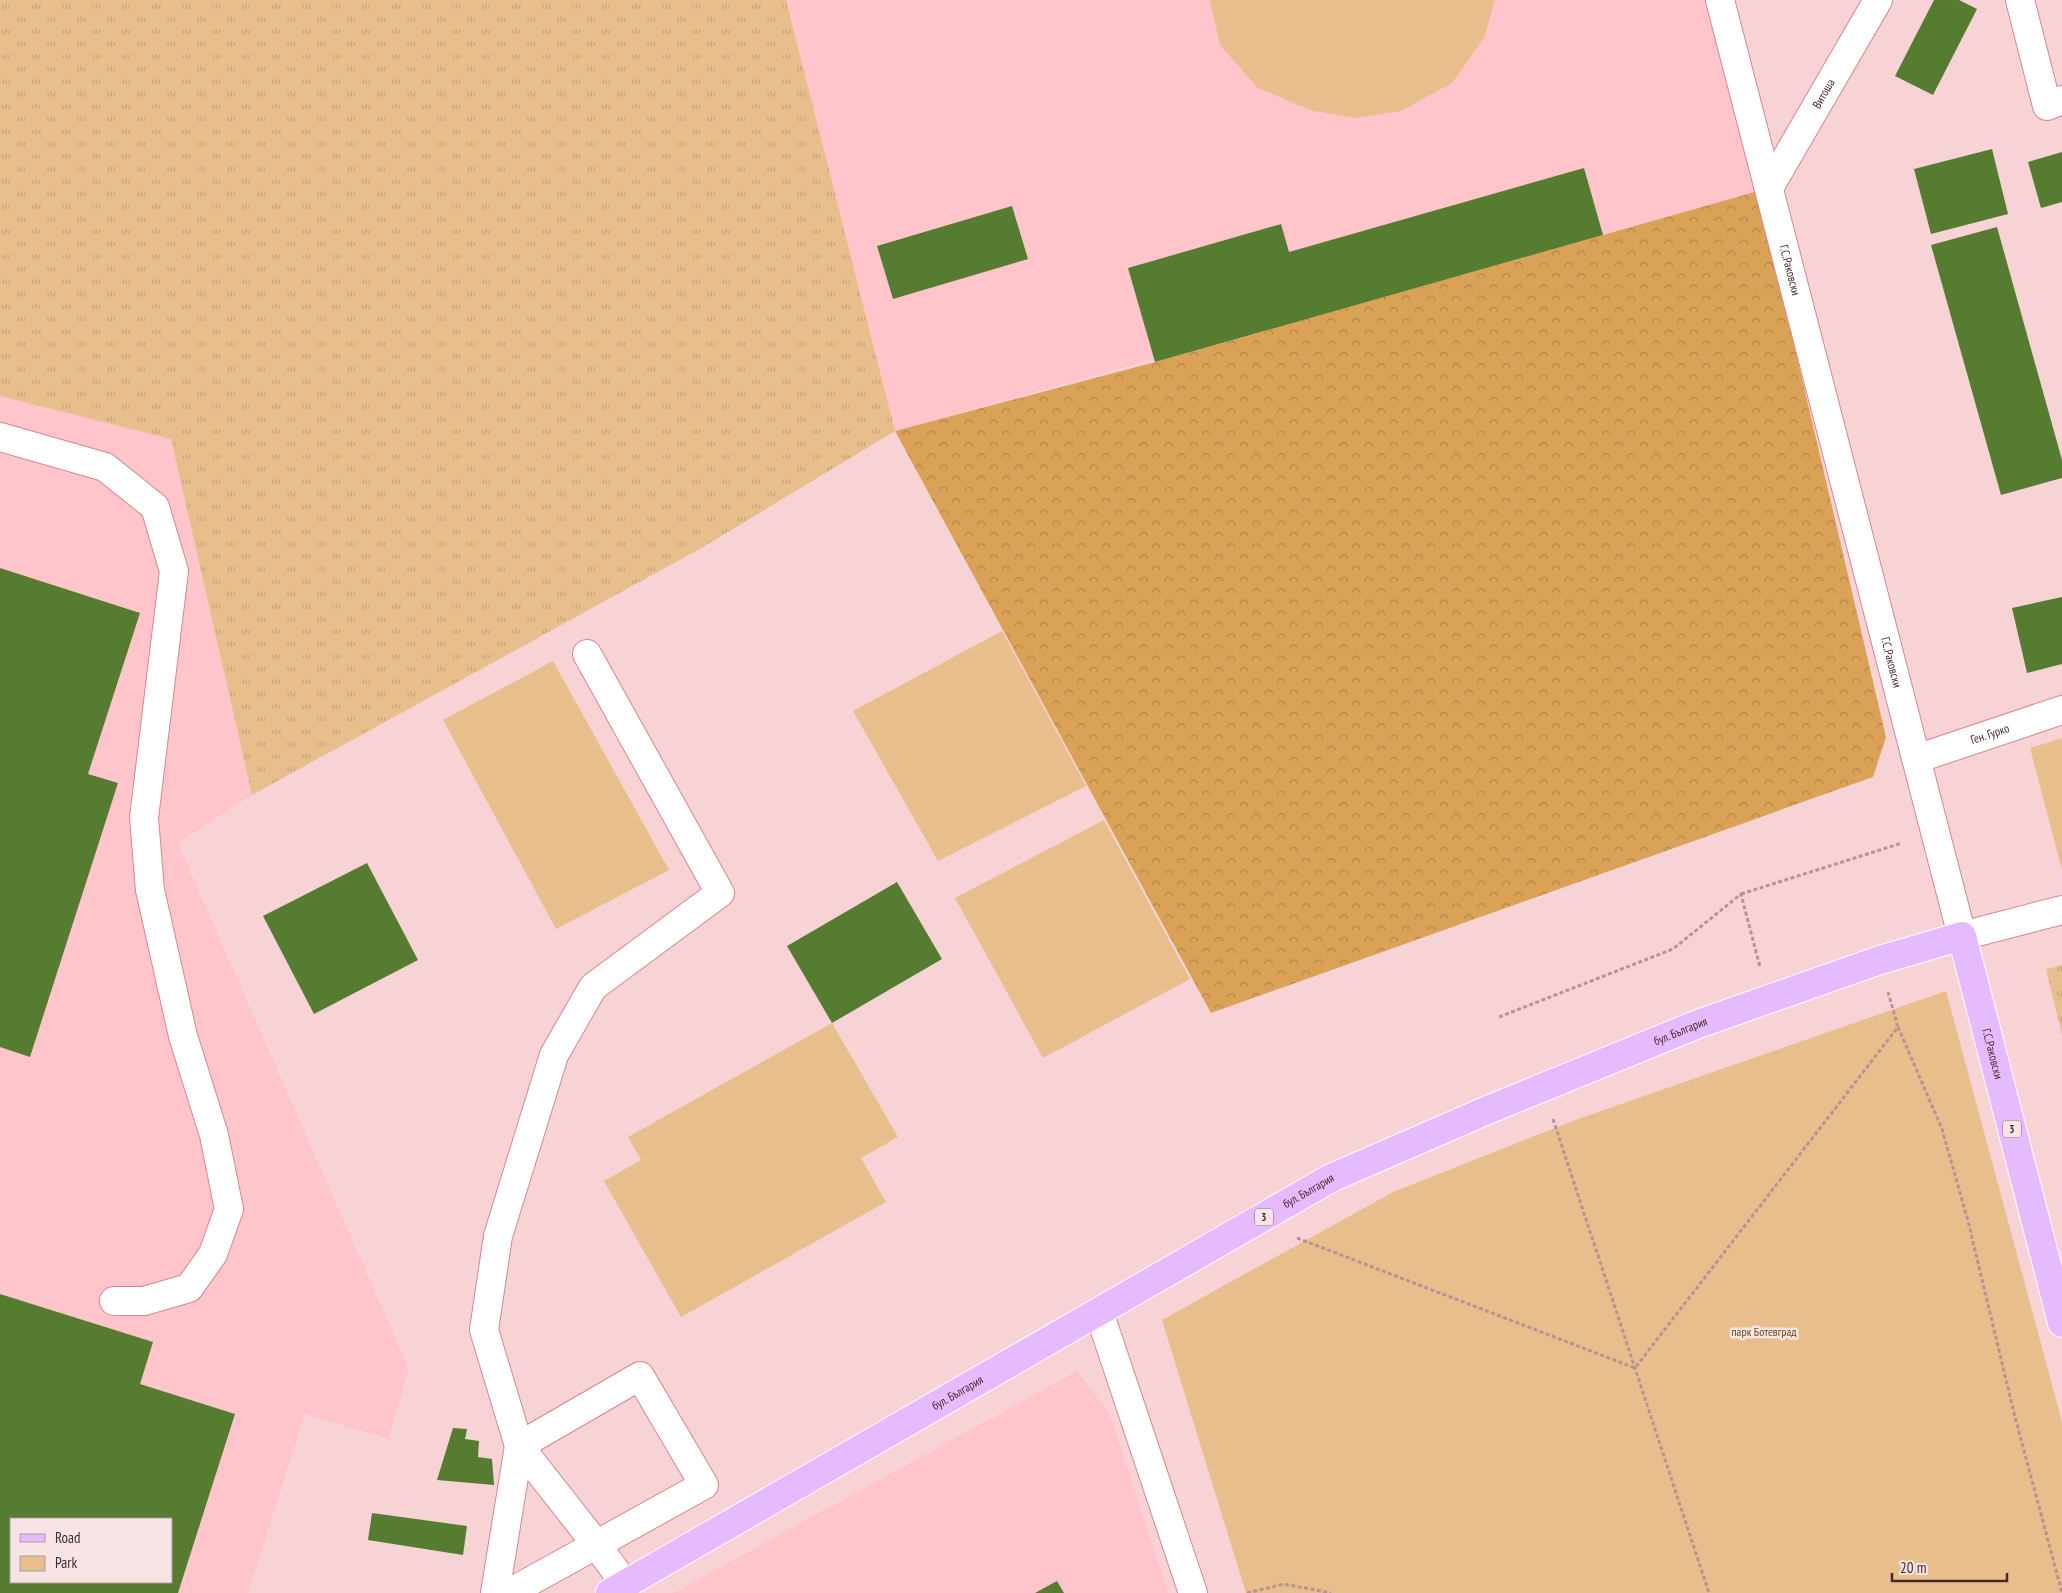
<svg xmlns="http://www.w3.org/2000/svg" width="2062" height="1593" viewBox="0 0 2062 1593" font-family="'PT Sans Narrow',sans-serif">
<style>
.built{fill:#ffc5ca;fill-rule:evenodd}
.grass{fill:url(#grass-tufts)}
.forest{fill:url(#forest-crowns)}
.park{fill:#e7be8c}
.building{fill:#557c31;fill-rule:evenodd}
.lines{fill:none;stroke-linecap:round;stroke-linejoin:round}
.minor-casing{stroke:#d8868f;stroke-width:30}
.major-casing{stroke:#fff;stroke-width:30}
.path{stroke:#b69396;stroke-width:3;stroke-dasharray:4 2.5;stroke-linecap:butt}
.minor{stroke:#fff;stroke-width:28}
.major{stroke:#e6bafe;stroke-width:28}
.labels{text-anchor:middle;stroke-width:5;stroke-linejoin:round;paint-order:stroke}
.shield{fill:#f7e5e6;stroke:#7d6164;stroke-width:1}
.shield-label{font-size:11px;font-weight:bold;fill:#49282c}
.street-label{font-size:12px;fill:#49282c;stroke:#f7e5e6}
.park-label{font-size:12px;fill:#6d480d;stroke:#f7e5e6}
</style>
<defs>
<pattern id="grass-tufts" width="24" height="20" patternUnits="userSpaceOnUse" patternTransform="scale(1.25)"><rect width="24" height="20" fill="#e7be8c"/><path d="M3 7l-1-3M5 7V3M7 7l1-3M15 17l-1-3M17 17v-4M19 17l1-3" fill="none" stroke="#c8a379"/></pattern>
<pattern id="forest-crowns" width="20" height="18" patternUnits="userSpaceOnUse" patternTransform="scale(1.25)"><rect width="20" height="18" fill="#daa257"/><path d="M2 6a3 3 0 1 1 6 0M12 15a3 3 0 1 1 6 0" fill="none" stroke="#b38448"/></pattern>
</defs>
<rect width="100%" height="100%" fill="#f7d3d5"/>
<!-- built -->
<g class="built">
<path d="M786,0H1706L1758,191L895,431Z"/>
<path d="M0,396L171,439L252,795L178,844L409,1369L388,1439L305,1414L248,1593H0ZM11,1519H171V1582H11Z"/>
<path d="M1077,1371L1110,1414L1168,1593H673Z"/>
</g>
<!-- grass -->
<g class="grass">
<path d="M0,0H786L895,431L703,547L252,795L171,439L0,396Z"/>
<path d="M2062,965V1035L2046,969Z"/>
</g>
<!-- forest -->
<path class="forest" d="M1758,191L1886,737L1873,777L1211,1013L895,431L1155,362Z"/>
<!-- park -->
<g class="park">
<path d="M1210,0H1495L1484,38L1452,83L1401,111L1356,118L1313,111L1258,88L1220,45Z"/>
<path d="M1002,631L1086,786L938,861L853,711Z"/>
<path d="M553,661L669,870L556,929L443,720Z"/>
<path d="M2062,738V870L2030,748Z"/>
<path d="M1104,820L1190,979L1043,1058L955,898Z"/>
<path d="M1946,991L2062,1422V1593H1246L1162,1320L1393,1192L1578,1119Z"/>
<path d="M832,1023L898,1137L861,1158L886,1202L681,1317L604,1181L641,1160L628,1137Z"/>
</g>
<!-- building -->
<g class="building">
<path d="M1934,0H1959L1977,9L1933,95L1895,76Z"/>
<path d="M1992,149L2008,214L1931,234L1914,169Z"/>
<path d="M2062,152V202L2041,208L2028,162Z"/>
<path d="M1584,168L1603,235L1155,362L1128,268L1281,224L1289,252Z"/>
<path d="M1012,206L1028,259L893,299L877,246Z"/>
<path d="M1997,227L2062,460V478L2001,495L1931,245Z"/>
<path d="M0,568L140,613L88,774L118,783L30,1057L0,1047Z"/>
<path d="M2062,597V664L2027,673L2012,608Z"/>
<path d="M367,863L418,960L314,1014L263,916Z"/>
<path d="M897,882L942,959L832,1023L787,946Z"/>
<path d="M0,1294L153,1342L140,1384L235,1414L178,1593H0ZM11,1519H171V1582H11Z"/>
<path d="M453,1428L467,1429L465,1439L479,1441L478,1457L492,1459L494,1485L437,1480Z"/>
<path d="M372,1513L467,1526L463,1555L368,1540Z"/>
<path d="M1057,1581L1064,1593H1035Z"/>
</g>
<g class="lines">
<defs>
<g id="minor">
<path id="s1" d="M1720,0L1962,936L2062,910"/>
<path d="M2020,0L2047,106L2062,100"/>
<path id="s2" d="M1769,188L1878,0"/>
<path d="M0,437L105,467L155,507L174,571L144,818L150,890L183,1036L214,1135L229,1209L213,1254L189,1288L144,1301H114"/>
<path d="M587,654L720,893L593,987L554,1055L498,1236L484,1330L519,1446L596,1544L625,1584"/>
<path id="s3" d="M1916,759L2062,710"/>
<path d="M1099,1312L1193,1593"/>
<path d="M495,1593L519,1446L640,1376L704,1485L509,1593"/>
</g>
<g id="major">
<path id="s4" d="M610,1593L1331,1178L1490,1109L1698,1024L1880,960L1962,936L2062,1323"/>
</g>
</defs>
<!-- minor casing -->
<use href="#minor" class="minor-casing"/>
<!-- major casing -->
<use href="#major" class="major-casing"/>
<!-- path -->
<g class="path">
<path d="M1741,894L1902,843"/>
<path d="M1499,1017L1673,949L1741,894L1760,967"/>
<path d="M1898,1027L1942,1129L1968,1221L2014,1413L2062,1593"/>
<path d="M1553,1119L1709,1593"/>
<path d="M1297,1238L1635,1368L1898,1027L1888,992"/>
<path d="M1247,1593L1284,1584L1331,1593"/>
</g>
<!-- minor -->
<use href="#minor" class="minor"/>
<!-- major -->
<use href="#major" class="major"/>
</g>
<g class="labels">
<!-- shield labels -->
<g class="shield">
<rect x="2003" y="1120.5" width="18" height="17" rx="4"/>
<rect x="1255" y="1208.5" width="18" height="17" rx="4"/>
</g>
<g class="shield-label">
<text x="2012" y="1133">3</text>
<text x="1264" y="1221">3</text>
</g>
<!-- street labels -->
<g class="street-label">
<text dy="4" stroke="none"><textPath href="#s2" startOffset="109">Витоша</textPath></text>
<text dy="4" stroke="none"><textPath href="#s1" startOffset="279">Г.С.Раковски</textPath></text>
<text dy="4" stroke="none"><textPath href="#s1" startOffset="684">Г.С.Раковски</textPath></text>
<text dy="4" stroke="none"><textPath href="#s3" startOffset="78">Ген. Гурко</textPath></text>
<text dy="4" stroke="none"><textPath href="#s4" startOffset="1211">бул. България</textPath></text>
<text dy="4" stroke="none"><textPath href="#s4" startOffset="1630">Г.С.Раковски</textPath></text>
<text dy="4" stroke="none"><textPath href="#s4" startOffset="806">бул. България</textPath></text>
<text dy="4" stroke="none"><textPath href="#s4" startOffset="401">бул. България</textPath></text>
</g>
<!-- park labels -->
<g class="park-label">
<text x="1764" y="1336">парк Ботевград</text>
</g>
</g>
<!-- legend -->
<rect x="10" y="1518" width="162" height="65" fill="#f7e5e6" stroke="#b1999c"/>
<rect x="20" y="1534" width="25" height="8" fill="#e6bafe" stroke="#b1999c"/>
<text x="55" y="1543" font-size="15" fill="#49282c">Road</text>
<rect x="20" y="1556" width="25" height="15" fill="#e7be8c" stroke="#b1999c"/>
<text x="55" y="1568" font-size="15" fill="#49282c">Park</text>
<!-- scale -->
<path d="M1892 1573v8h115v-8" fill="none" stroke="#49282c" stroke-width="2.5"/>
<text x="1900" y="1573" font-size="15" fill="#49282c" stroke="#f7e5e6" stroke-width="4" paint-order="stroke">20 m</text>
</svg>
